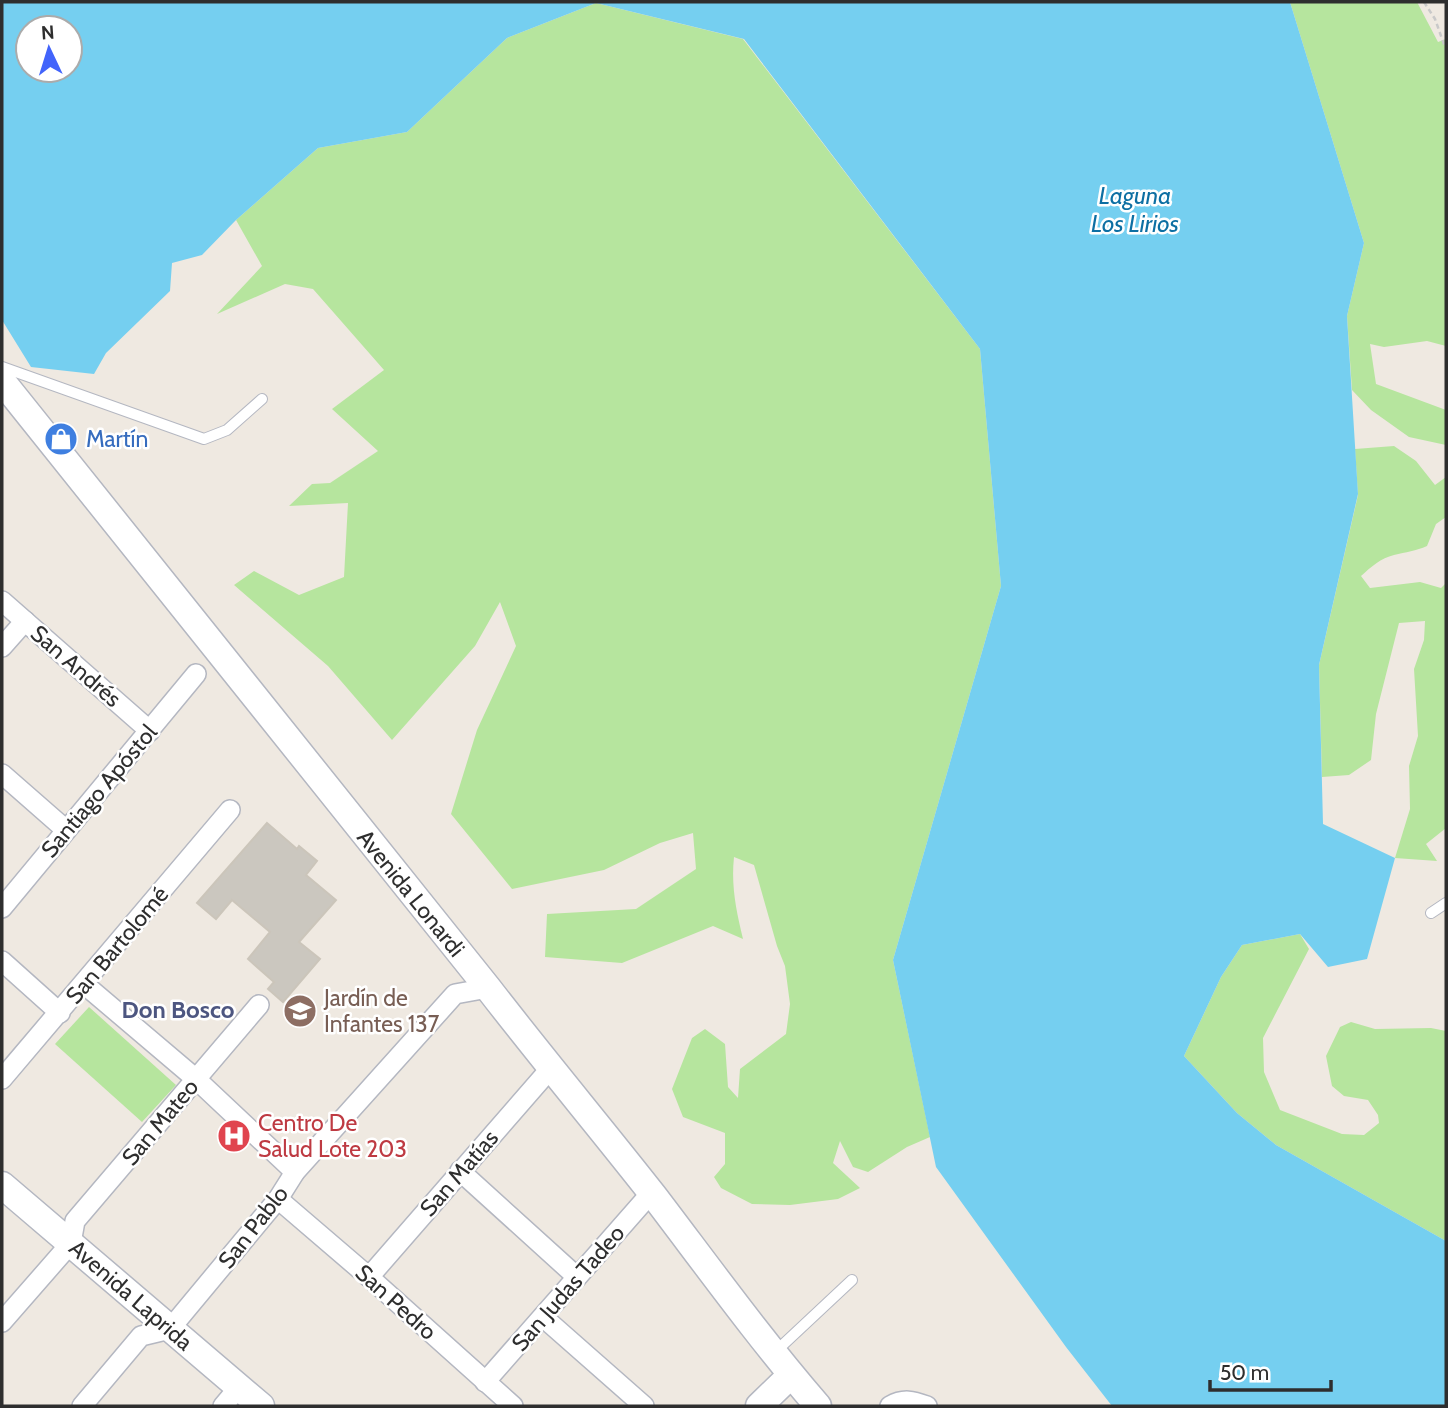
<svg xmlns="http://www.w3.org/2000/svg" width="1448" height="1408" viewBox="0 0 1448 1408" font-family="Cabin,sans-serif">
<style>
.green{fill:#b6e59e}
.water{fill:#75cff0;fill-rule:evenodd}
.building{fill:#cbc7bf;stroke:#cbc5ba;stroke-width:2}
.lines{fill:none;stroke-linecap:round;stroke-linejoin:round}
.lane-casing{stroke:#b4b7c1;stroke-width:12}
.street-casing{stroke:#b4b7c1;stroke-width:22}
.secondary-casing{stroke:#b4b7c1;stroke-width:29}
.path{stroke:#c9c9c9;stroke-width:2.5;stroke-dasharray:5 3.5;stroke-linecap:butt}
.lane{stroke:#fff;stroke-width:10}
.street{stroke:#fff;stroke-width:19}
.secondary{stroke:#fff;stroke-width:26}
.labels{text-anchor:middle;stroke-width:5;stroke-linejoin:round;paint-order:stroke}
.shop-label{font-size:23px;fill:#366cbe;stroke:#fff;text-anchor:start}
.street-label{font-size:23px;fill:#2e2e2e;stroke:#fff}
.education-label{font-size:23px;fill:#785e54;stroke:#fff;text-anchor:start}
.health-label{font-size:23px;fill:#be3a42;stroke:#fff;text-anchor:start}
.water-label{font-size:24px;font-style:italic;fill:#0d6fa3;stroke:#fff}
.neighbourhood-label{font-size:24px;font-weight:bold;fill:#4d5680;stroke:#fff}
</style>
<rect width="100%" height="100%" fill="#efe9e1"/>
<!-- green -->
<g class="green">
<path d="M1290,2H1417L1438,42L1446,39V346L1427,341L1384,347L1370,344L1376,384L1446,410V445L1409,437L1371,410L1352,390L1347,316L1364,243Z"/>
<path d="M596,3L743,39L980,349L1001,586L893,960L930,1137L907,1147L868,1172L853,1167L840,1141L833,1163L860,1188L838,1199L790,1205L752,1204L721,1188L714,1177L725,1164V1133L683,1117L672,1089L692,1038L705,1029L725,1044L728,1087L738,1098L740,1069L786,1034L790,1004L785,966L777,946L754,865L734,857C731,886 736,910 743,939L713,926L622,963L545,957L547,914L636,909L696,869L693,833L660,843L604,870L512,889L451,814L477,730L516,646L500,602L475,646L392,740L328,666L234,585L254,571L299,595L344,577L348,503L289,506L312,484L330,483L378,451L332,409L384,370L313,289L285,284L217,314L262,266L236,220L318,148L407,132L507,38Z"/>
<path d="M1394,446L1416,461L1435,485L1446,477V517L1436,524L1427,546C1416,551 1406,552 1394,555C1381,558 1371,567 1361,576L1370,588L1420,582L1441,588L1446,583V828L1426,844L1437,861L1395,858L1410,809L1409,766L1418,736L1414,669L1424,640L1425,621L1399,623L1376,714L1371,760L1349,775L1322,777L1319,665L1358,495L1355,449Z"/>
<path d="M1300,934L1309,949L1263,1038L1264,1072L1280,1110L1342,1134L1364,1135L1379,1123L1378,1115L1368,1100L1344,1096L1332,1086L1326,1056L1340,1027L1351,1022L1375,1029L1431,1028L1446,1031V1241L1276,1145L1237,1113L1184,1056L1221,977L1242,945Z"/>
<path d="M89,1007L176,1085L142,1122L55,1044Z"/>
</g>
<!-- water -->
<path class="water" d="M2,2H1290L1364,243L1347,316L1358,494L1319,665L1323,824L1395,858L1367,959L1328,967L1300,934L1242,945L1221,977L1184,1056L1237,1113L1276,1145L1446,1241V1406H1112L1066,1347L936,1167L893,960L1001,586L980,349L744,39L596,3L507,38L407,132L318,148L236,220L202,255L172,263L170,291L106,353L94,374L31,367L2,320ZM28,28H70V70H28Z"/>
<!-- building -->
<path class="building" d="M267,823L297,849L299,846L317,861L306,875L336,900L299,942L320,959L283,1002L268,989L274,982L248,959L270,932L232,900L216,919L197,903Z"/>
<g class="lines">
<defs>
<g id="lane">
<path d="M2,367L204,439L227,430L262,399"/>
<path d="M1431,913L1446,903"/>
<path d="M774,1353L852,1280"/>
</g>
<g id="street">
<path d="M2,601L150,731"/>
<path d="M2,647L25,621"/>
<path d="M2,774L66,830"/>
<path d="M2,908L196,674"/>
<path d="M2,961L60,1013"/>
<path d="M84,984L196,1079L295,1172"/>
<path d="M2,1079L230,810"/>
<path d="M460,1171L577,1277"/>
<path d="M278,1199L369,1277L513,1406"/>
<path d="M369,1277L550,1069"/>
<path d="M543,1317L644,1406"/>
<path d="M2,1322L71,1243L75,1221L259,1005"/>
<path d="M485,1382L651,1193"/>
<path d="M82,1406L141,1336L170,1329L278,1199L295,1172L455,994L488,988"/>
<path d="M223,1406L239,1387"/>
<path d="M890,1406C904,1398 913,1401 927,1406"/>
</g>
<g id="secondary">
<path d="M2,381L488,988C542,1058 599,1126 654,1196C708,1267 760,1339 818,1406"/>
<path d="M2,1185L261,1406"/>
<path d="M759,1406L791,1375"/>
</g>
</defs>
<!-- lane casing -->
<use href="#lane" class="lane-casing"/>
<!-- street casing -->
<use href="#street" class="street-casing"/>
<!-- secondary casing -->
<use href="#secondary" class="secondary-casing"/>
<!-- path -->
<path class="path" d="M1424,2L1435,19L1446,50"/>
<!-- lane -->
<use href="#lane" class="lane"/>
<!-- street -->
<use href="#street" class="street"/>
<!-- secondary -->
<use href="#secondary" class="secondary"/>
</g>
<!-- icons -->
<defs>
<symbol id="shop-disc" viewBox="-11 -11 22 22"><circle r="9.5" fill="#3f7fe0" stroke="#fff"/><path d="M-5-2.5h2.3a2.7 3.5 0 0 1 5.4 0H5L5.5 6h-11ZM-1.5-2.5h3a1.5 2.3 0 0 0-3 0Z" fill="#fff"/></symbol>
<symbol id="school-disc" viewBox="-11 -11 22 22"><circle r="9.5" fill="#8d6e63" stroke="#fff"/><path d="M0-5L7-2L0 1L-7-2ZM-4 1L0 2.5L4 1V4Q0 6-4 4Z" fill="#fff"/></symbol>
<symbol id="hospital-disc" viewBox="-11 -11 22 22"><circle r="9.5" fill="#e0444e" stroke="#fff"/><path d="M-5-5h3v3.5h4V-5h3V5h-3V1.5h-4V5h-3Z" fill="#fff"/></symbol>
</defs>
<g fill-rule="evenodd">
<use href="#shop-disc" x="42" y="420" width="38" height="38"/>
<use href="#school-disc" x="281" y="992" width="38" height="38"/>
<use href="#hospital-disc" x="215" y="1117" width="38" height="38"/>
</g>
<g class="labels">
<!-- shop labels -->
<g class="shop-label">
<text x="86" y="447">Martín</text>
</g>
<!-- street labels -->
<g class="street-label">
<text transform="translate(76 666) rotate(41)" y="8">San Andrés</text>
<text transform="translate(99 791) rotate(-50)" y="8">Santiago Apóstol</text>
<text transform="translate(411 893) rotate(51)" y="8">Avenida Lonardi</text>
<text transform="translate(117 945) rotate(-50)" y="8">San Bartolomé</text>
<text transform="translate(160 1122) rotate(-50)" y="8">San Mateo</text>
<text transform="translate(459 1173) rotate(-49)" y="8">San Matías</text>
<text transform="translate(253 1227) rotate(-52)" y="8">San Pablo</text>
<text transform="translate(568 1288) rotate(-49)" y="8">San Judas Tadeo</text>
<text transform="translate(131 1295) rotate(41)" y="8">Avenida Laprida</text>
<text transform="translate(396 1302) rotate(42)" y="8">San Pedro</text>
</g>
<!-- education labels -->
<g class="education-label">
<text x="324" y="1006">Jardín de<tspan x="324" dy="26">Infantes 137</tspan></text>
</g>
<!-- health labels -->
<g class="health-label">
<text x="258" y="1131">Centro De<tspan x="258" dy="26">Salud Lote 203</tspan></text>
</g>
<!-- water labels -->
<g class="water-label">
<text x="1135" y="204">Laguna<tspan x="1135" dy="28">Los Lirios</tspan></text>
</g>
<!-- neighbourhood labels -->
<g class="neighbourhood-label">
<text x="178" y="1018">Don Bosco</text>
</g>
</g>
<!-- border -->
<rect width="1448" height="1408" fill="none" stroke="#2e2e2e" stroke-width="7"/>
<!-- north arrow -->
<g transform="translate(49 49) rotate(356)"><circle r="33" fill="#ffffff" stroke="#ababab" stroke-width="2"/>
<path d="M0-5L12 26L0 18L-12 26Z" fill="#4264fb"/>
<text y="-10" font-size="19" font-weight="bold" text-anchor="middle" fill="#2e2e2e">N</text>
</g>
<!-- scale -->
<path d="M1210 1380v10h121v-10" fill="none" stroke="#2e2e2e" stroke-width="3.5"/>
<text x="1220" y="1380" font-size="21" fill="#2e2e2e" stroke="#ffffff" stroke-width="5" paint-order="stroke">50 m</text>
</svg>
